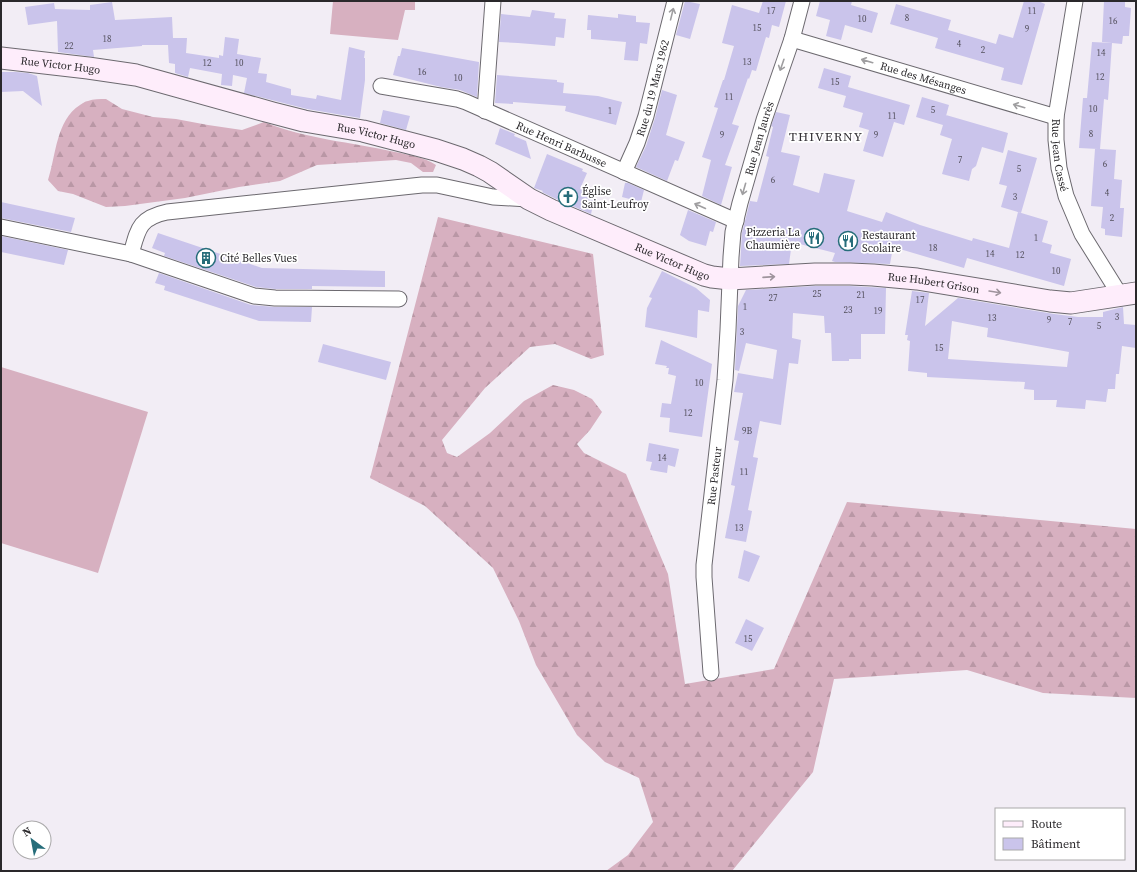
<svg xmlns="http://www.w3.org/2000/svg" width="1137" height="872" viewBox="0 0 1137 872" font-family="'Source Serif 4',serif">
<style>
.grass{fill:#d7b0c0}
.forest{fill:url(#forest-firs)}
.building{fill:#cac4eb;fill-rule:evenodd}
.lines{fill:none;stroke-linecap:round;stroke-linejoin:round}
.street-casing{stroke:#6c696f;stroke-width:17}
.secondary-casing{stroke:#6c696f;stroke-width:23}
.street{stroke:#fff;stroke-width:15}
.secondary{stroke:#feedfb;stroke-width:21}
.oneway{stroke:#9f9ea0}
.oneway2{stroke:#9f949d}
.labels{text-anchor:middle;stroke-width:3.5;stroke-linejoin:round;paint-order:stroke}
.number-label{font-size:9px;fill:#524f5b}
.street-label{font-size:11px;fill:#2a282b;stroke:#fff}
.poi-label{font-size:11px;fill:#2a282b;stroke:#fff;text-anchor:start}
.quarter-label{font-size:13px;letter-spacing:1px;fill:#322f34;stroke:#fff}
</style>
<defs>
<pattern id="forest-firs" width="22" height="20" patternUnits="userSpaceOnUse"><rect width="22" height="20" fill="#d7b0c0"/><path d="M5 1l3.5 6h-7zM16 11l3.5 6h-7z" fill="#b997a5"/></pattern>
</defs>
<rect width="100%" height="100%" fill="#f2edf5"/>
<!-- grass -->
<g class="grass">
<path d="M333,1H415V10H405L398,40L330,34Z"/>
<path d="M1,367L148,412L98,573L1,543Z"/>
</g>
<!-- forest -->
<g class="forest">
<path d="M106,99L122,109L153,117L176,119L208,125L242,130L264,122C306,139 351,142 395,152C409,155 424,157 436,165L433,172H423L411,163L396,160L317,165L280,181L239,187L185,198L125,206L106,207L73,194L58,191L48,180C56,156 56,120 80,105C82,104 85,101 88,101C93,99 100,99 106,99Z"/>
<path d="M438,217L593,254L604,355L591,359L555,344L530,347L485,388L442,440L447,453L457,457L490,433L524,401L553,385L574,390L592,399L602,412L590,430L577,444L584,453L626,474L668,574L685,684L774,669L847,502L1136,529V698L1043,693L967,670L834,679L813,772L732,871H606L628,855L653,822L639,778L605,762L577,735L536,665L519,621L493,568L425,506L370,478Z"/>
</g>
<!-- building -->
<g class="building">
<path d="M685,1L700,4L690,39L676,35Z"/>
<path d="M763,1H786L779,27L772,25L769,38L766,37L756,71L752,70L749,79L748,78L732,124L739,126L725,165L732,167L721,205L702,196L711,160L702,157L718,108L714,107L723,80H724L734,46L722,43L732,5L759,13Z"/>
<path d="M820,1H852L851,5L878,13L872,33L845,25L841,40L826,36L830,20L816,16Z"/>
<path d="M1024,1H1038L1045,4L1022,85L1001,80L1004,68L935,48L938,38L890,24L896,4L951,20L948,30L996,44L999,34L1013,38Z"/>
<path d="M1104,1H1125V7L1131,8L1129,36H1123L1122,44L1102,42Z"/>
<path d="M112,2L115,20L172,17L173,38H187L186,53L219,58V55L223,56L225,37L239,39L237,54L261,58L258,73L267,74L266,82L291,89V95L316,99L317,95L341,100L349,47L365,51L364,58H365V80L360,118L307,109L244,93L247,78L233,75L232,86L221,85L222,74L190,68L188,77L175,73V64L169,63L168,45H142V46L93,50L94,57L58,52L57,21L28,25L25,7L54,3L55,9L90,10V5Z"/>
<path d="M532,10L555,13L554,18L566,19L564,38L556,37L555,46L518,43L499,42L501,14L530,17Z"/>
<path d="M618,14L636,16V22L650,23L647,44L640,43L638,61L624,60L626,42L591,39V30H587L588,15L618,18Z"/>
<path d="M1092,42L1112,43L1108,100L1104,99L1100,149L1116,150L1114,179L1122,180L1120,208H1124L1122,237L1105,235V229L1101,228L1103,207L1091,206L1095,149H1098L1079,148L1083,98H1087Z"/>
<path d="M402,48L479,62L477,97L460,90L441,87L393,75L398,56H400Z"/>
<path d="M824,68L851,76L848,87L910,105L904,125L894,122L883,157L863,151L869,130L859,127L863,113L843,107L846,96L818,88Z"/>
<path d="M1,72H16L28,73L37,76L42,106L23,91L1,92Z"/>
<path d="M497,75L557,80V82L564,83L563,93L598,96L622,102L616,125L565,111L566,106L513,102V104L495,103Z"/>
<path d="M662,90L677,95L666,135L685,142L678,161L675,160L667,181L636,167L646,146L655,118Z"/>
<path d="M922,97L949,105L946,116V115L1008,133L1003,153L982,147L976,166L972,169L969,181L942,174L952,139L940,135L943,125L916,117Z"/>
<path d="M383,110L410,116L406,130L380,123Z"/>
<path d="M776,112L790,115L781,152L800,156L793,185L819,193L824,173L855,180L847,211L882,222L886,212L920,225L972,241L973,238L1009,248L1018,212L1048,221L1042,242L1052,245L1050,253L1071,259L1064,286L967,258L964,268L893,247L890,264L835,262L832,261L835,253L792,242L789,264L740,266L742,233L750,201L757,202L769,157L766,156L773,127L771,126Z"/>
<path d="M500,128L515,134L514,136L526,141L531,159L495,144Z"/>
<path d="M1008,150L1037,158L1021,213L1001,207L1007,186L999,184Z"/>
<path d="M547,154L583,169L582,171L587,173L580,189L594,194V196L595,197L591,214L556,199L542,192L543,191L534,188Z"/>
<path d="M625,183H628L644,190L641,202L622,197Z"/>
<path d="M1,202L75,218L71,232L1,218Z"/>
<path d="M688,210L716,222L713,232L710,231L706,246L689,241L680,235Z"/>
<path d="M158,233L262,268L385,271V287L312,286V289H275L256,287L164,256L165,253L152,248Z"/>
<path d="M1,236L68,250L64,265L1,252Z"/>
<path d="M662,271L696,288L710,300L709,312L698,310L697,338L645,327L647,308L652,298L649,297Z"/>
<path d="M159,273L251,305L275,307H312L311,322L259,321L164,290L165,286L155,283Z"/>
<path d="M815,286H850L886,288L885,334H861V359H849V361H832L831,333H825L824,316L793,313L792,338L801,340L798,364L789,363L781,425L760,421L753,457L758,458L748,510L752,511L746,542L725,538L735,486L731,485L739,441L734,440L743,393L734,392L738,373L773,379L777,350L746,343L739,371L735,370L738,306L746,290Z"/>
<path d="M912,291L929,293L925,326L958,298L1054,314L1078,317H1103V312L1123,307L1124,324L1136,325V348L1122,346L1119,374H1116L1115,389H1108L1106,402L1086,400L1085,409L1056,407L1057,400H1034V390L1024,389L1025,382L927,377V373L908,371L910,341L907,340L908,335H905ZM952,321L988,328L987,337L1069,352L1067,367L948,359Z"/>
<path d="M661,340L712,364L702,437L669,432L670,418L660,417L662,403L671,404L676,376L668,374L669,368H666L667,366L655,364Z"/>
<path d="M323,344L391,362L386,380L318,362Z"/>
<path d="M649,443L679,449L675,467L668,465L667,473L650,470L652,462L646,461Z"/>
<path d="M744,550L760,556L749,582L738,578Z"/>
<path d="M746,619L764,628L752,651L735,643Z"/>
</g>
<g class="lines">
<defs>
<g id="street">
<path id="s1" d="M1075,1L1056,117V140L1059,168L1066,196L1082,234L1120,295"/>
<path id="s2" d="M792,39L1056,117"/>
<path id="s3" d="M381,86L457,99L466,102L736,221"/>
<path d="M485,111L493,1"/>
<path id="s4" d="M624,172L637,143L646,116L675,1"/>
<path d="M1,227L131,254L254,296L275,298L399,299"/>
<path d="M131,254C138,229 139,218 167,212L422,185H437L493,197L528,199"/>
<path id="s5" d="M711,673L704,577V565L725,380L728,330L731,257L733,232L740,203L764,120L792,39L802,1"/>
</g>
<g id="secondary">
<path id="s6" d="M1,58L88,68L136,75L273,113L304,121L363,131L436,150L463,159L479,166L490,172L529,199L551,210L704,275L712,277L730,279L815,274H850L873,275L917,279L1050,301L1071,303L1136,293"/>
</g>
</defs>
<!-- street casing -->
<use href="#street" class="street-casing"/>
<!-- secondary casing -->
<use href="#secondary" class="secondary-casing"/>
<!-- street -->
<use href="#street" class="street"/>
<!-- secondary -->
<use href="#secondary" class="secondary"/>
</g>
<!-- one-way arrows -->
<defs><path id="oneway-shaft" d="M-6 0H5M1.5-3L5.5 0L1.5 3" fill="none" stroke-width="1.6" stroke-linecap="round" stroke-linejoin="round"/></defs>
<g class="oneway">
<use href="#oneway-shaft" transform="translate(672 14) rotate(-76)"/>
<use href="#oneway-shaft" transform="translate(867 61) rotate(-164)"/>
<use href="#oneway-shaft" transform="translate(782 65) rotate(109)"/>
<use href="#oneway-shaft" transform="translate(1019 106) rotate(-164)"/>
<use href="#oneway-shaft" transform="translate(744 189) rotate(106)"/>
<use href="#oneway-shaft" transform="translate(700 206) rotate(-156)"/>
</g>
<g class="oneway2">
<use href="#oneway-shaft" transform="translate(769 277) rotate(-4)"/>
<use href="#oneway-shaft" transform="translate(995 292) rotate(9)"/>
</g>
<!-- icons -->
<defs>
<symbol id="church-ring" viewBox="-11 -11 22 22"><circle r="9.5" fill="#fff" stroke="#266d7a" stroke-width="1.5"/><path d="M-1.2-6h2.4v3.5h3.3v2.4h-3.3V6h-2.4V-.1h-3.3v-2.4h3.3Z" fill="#266d7a"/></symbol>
<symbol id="restaurant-ring" viewBox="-11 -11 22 22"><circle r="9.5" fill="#fff" stroke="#266d7a" stroke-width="1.5"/><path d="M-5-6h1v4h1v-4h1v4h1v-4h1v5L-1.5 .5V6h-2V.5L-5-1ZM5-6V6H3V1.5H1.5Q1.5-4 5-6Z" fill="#266d7a"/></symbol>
<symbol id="building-ring" viewBox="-11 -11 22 22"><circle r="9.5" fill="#fff" stroke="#266d7a" stroke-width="1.5"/><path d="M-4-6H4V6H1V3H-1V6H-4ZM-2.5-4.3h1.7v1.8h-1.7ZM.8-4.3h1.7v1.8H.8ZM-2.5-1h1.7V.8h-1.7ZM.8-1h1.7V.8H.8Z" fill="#266d7a"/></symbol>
</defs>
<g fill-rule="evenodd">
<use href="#church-ring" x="557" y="186" width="22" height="22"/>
<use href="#restaurant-ring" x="803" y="227" width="22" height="22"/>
<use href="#restaurant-ring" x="837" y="230" width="22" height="22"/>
<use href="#building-ring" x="195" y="247" width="22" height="22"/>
</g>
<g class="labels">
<!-- number labels -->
<g class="number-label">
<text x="771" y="14">17</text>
<text x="1032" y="14">11</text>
<text x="907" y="21">8</text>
<text x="862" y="22">10</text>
<text x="1113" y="24">16</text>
<text x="757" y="31">15</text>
<text x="1027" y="32">9</text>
<text x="107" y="42">18</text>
<text x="959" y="47">4</text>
<text x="69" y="49">22</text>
<text x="983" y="53">2</text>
<text x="1101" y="56">14</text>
<text x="747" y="65">13</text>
<text x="207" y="66">12</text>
<text x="239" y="66">10</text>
<text x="422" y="75">16</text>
<text x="1100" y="80">12</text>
<text x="458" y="81">10</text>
<text x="835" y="85">15</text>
<text x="729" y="100">11</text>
<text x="1093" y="112">10</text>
<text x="933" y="113">5</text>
<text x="610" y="114">1</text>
<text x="892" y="119">11</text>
<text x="1091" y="137">8</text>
<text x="722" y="138">9</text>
<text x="876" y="138">9</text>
<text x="960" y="163">7</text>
<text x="1105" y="167">6</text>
<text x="1019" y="172">5</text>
<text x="773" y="183">6</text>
<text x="1107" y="196">4</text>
<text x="1015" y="200">3</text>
<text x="1112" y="221">2</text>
<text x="1036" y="241">1</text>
<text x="933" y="251">18</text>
<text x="990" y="257">14</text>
<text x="1020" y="258">12</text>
<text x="1056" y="274">10</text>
<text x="817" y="297">25</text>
<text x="861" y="298">21</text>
<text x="773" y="301">27</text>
<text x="920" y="303">17</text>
<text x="745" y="310">1</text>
<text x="848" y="313">23</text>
<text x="878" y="314">19</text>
<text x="1117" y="320">3</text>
<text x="992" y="321">13</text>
<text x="1049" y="323">9</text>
<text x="1070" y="325">7</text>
<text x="1099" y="329">5</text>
<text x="742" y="335">3</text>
<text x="939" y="351">15</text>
<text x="699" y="386">10</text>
<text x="688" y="416">12</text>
<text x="747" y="434">9B</text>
<text x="662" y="461">14</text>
<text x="744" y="475">11</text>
<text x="739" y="531">13</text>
<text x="748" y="642">15</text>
</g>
<!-- street labels -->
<g class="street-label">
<text dy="4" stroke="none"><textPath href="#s6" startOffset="60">Rue Victor Hugo</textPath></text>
<text dy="4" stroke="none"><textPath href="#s2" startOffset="137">Rue des Mésanges</textPath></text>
<text dy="4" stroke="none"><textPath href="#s4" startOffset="89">Rue du 19 Mars 1962</textPath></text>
<text dy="4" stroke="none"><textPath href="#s6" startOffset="384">Rue Victor Hugo</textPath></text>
<text dy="4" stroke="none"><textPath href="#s5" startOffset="540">Rue Jean Jaurès</textPath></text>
<text dy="4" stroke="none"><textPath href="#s3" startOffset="191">Rue Henri Barbusse</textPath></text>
<text dy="4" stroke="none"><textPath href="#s1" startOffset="156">Rue Jean Cassé</textPath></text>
<text dy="4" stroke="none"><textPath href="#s6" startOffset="708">Rue Victor Hugo</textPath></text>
<text dy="4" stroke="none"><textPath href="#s6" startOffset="973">Rue Hubert Grison</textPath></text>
<text dy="4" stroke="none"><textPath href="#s5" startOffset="198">Rue Pasteur</textPath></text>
</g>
<!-- poi labels -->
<g class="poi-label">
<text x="582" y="195">Église<tspan x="582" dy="13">Saint-Leufroy</tspan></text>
<text x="800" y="236" text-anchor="end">Pizzeria La<tspan x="800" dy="13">Chaumière</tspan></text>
<text x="862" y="239">Restaurant<tspan x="862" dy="13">Scolaire</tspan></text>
<text x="220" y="262">Cité Belles Vues</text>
</g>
<!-- quarter labels -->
<g class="quarter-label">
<text x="826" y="141">THIVERNY</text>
</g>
</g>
<!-- border -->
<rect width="1137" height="872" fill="none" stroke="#2a282b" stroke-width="4"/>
<!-- legend -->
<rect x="995" y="808" width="130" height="52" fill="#ffffff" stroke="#aaa9aa"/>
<rect x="1003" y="821" width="20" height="6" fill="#feedfb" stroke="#aaa9aa"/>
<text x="1031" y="828" font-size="12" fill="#2a282b">Route</text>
<rect x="1003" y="838" width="20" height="12" fill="#cac4eb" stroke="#aaa9aa"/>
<text x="1031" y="848" font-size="12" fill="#2a282b">Bâtiment</text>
<!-- north arrow -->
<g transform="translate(32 840) rotate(328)"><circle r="19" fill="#ffffff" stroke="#aaa9aa"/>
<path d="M0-3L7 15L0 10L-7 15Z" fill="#266d7a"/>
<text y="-6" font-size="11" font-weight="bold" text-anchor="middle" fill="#2a282b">N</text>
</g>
</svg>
